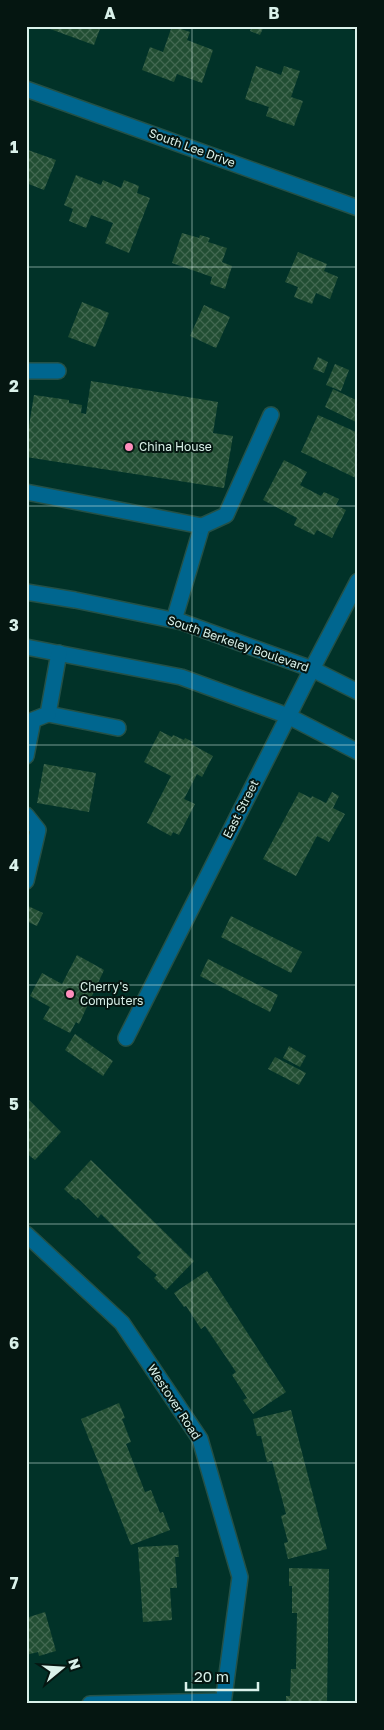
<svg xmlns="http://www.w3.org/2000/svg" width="384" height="1730" viewBox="0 0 384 1730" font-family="'Golos Text',sans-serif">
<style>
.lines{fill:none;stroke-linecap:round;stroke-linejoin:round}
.stream{stroke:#00140e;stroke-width:8}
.building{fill:url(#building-cross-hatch)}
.minor-casing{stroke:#245147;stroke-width:18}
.minor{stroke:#00668f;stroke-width:15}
.grid{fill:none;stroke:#daf1ea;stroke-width:1;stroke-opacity:0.55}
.poi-dot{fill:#fe8ebc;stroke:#051611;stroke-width:2}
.labels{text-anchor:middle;stroke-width:4;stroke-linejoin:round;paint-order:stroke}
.street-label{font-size:12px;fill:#daf1ea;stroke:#051611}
.poi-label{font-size:12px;fill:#daf1ea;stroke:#051611;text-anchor:start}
.neatline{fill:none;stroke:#daf1ea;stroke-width:2}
.grid-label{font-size:16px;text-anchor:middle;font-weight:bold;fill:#daf1ea}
</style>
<defs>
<pattern id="building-cross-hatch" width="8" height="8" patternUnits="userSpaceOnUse" patternTransform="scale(1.25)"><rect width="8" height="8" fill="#224e33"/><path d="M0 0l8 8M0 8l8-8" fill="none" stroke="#426851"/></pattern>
</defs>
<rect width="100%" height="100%" fill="#013228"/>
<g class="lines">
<!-- stream -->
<path class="stream" d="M354,26L358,27"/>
</g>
<!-- building -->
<g class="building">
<path d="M42,26H101L94,45Z"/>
<path d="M172,26L190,32L187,40L213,50L202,83L177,74L174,82L142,70L150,47L163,52Z"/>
<path d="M252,26H264L260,35L250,31Z"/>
<path d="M256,66L281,75L284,66L300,71L291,97L303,101L294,126L266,116L269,107L245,99Z"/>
<path d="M28,150L56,160L44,190L26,183V154Z"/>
<path d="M76,175L101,185L103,180L121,188L124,180L139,186L137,193L150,198L129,253L105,243L113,223L91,215L86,228L69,221L73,209L64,205Z"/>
<path d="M182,233L199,238L200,235L210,238L208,242L227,248L222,262L232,266L225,289L210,284L212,277L172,263Z"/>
<path d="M298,252L327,264L324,271L338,277L330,299L316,293L312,304L294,297L298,287L285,282Z"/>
<path d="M82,302L109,313L95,347L68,337Z"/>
<path d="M204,305L230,317L216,348L190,336Z"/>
<path d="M318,357L328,362L324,373L313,369Z"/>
<path d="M335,364L349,370L341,391L326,385Z"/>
<path d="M91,381L218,402L213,433L233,436L224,488L26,457V444L34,395L69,400V403L82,405L81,413L86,414Z"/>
<path d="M333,389L358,401V419L356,422L325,407Z"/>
<path d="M318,415L358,433V479L301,452Z"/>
<path d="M284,460L307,472L300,485L321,496L324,492L339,499L336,505L346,510L332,538L317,530L314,535L294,525L297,518L263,500Z"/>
<path d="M160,731L172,737L173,735L184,740L185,738L193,742L191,744L213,756L202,777L197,774L184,799L195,804L179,835L173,832L171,836L147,823L171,776L144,762Z"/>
<path d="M44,764L96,773L89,812L37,803Z"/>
<path d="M299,792L311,798L312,796L326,803L332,792L339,796L333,808L345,814L329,842L317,836L296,876L263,859Z"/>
<path d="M26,905L43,913L37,926L26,921Z"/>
<path d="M231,916L302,952L291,973L221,937Z"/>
<path d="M77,955L104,970L79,1024L76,1022L70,1033L43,1019L50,1007L30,996L42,973L62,984Z"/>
<path d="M208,959L278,995L270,1012L200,976Z"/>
<path d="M75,1034L113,1061L103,1076L65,1050Z"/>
<path d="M289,1046L306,1056L300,1067L283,1058Z"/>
<path d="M275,1057L306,1073L299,1085L268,1069Z"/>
<path d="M26,1097L61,1132L35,1160L26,1153Z"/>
<path d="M91,1160L194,1261L166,1290L154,1278L157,1275L137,1257L141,1253L101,1214L98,1218L78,1198L76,1200L64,1189Z"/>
<path d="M207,1271L286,1392L253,1414L243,1400L247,1398L232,1375L236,1372L205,1326L201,1329L186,1306L184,1307L174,1293Z"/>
<path d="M119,1403L125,1418L122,1419L131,1442L126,1444L145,1492L151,1490L160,1513L163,1512L170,1530L131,1545L81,1419Z"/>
<path d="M291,1410L327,1549L288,1559L284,1543L288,1542L281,1516L286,1514L272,1461L267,1462L261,1436H257L253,1419Z"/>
<path d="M178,1545L179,1557H175L177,1588H170L172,1620L143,1622L138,1547Z"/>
<path d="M289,1568L329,1569L327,1704H286V1696H290L291,1669H296L297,1613H292V1586H289Z"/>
<path d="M45,1612L56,1651L39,1656L38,1652L26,1655V1618Z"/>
</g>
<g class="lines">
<defs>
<g id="minor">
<path d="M26,89L358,208"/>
<path d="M26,371H58"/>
<path d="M26,492L202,526L174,620"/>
<path d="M202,526L226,515L271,415"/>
<path d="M26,592L75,600L182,622L312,669L358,692"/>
<path d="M26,647L181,677L288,716L358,752"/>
<path d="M48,714L118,728"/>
<path d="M26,756L33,720L48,714L59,653"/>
<path d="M26,815L38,830L26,881"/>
<path d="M126,1038L312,669L358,581"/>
<path d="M26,1234L122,1323L200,1439L240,1577L223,1704"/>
<path d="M90,1704L223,1701"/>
</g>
</defs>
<!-- minor casing -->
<use href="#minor" class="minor-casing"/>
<!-- minor -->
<use href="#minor" class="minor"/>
</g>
<!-- grid -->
<path class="grid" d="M192,26V1704M26,267H358M26,506H358M26,745H358M26,985H358M26,1224H358M26,1463H358"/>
<!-- markers -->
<g class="poi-dot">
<circle cx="129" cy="447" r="5"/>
<circle cx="70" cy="994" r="5"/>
</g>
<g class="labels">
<!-- street labels -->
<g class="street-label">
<text transform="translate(192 148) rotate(20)" y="4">South Lee Drive</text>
<text transform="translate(238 644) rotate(19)" y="4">South Berkeley Boulevard</text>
<text transform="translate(241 809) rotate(-63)" y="4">East Street</text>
<text transform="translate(174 1402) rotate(57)" y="4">Westover Road</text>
</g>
<!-- poi labels -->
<g class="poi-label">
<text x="139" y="451">China House</text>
<text x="80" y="991">Cherry's<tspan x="80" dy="14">Computers</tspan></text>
</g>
</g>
<!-- border -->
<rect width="384" height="1730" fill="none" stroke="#051611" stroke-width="55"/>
<!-- north arrow -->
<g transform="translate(62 1668) rotate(72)" stroke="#051611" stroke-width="4" paint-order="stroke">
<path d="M0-4L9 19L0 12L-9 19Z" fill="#daf1ea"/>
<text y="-8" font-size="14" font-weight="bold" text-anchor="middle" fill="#daf1ea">N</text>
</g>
<!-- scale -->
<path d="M186 1682v8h72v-8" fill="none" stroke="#daf1ea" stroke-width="2.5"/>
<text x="194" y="1682" font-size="15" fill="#daf1ea" stroke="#051611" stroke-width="4" paint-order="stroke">20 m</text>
<rect x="28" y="28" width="328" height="1674" class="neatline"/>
<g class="grid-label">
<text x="110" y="19">A</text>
<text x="274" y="19">B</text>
<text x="14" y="153">1</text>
<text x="14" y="392">2</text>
<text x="14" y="631">3</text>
<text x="14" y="871">4</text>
<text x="14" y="1110">5</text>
<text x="14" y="1349">6</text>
<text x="14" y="1589">7</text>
</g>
</svg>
